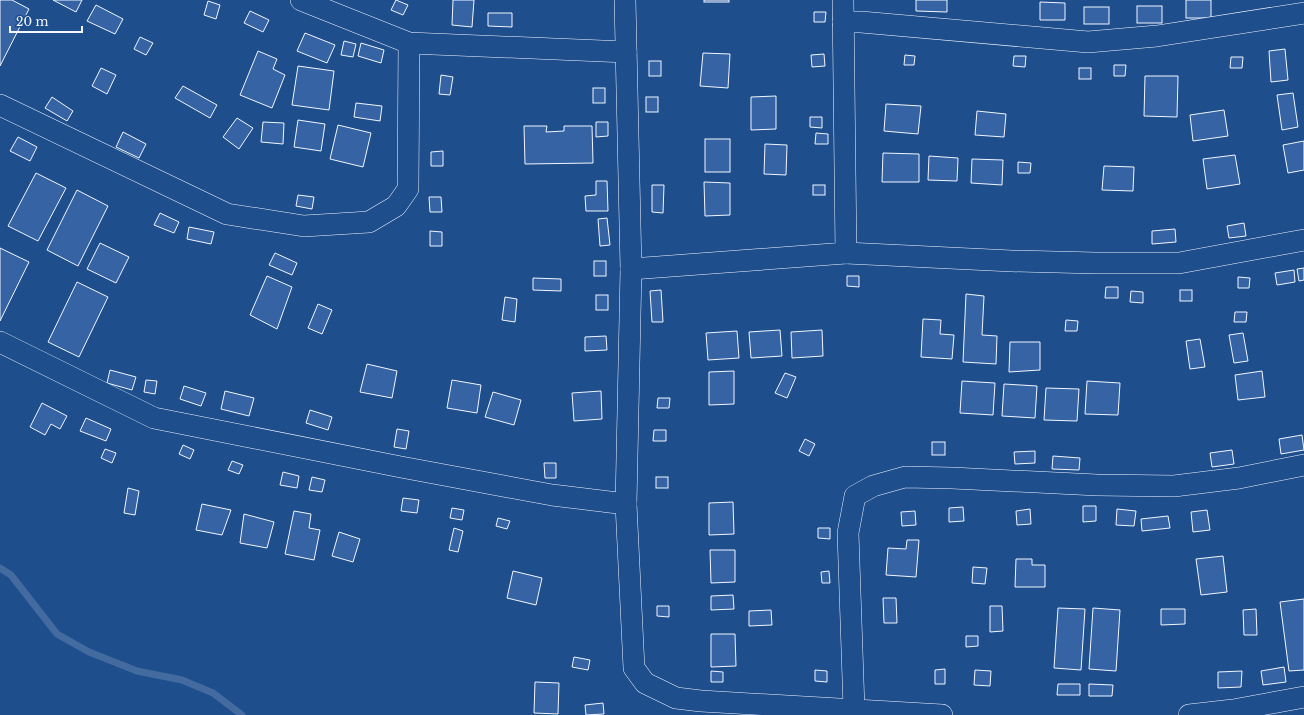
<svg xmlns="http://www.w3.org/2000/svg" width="1304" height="715" viewBox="0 0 1304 715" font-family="'Libre Baskerville',serif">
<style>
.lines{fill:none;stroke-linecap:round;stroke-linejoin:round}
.stream{stroke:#446ba0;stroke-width:7}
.building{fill:#3563a3;stroke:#f2f6ff}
.minor-casing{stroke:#f2f6ff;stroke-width:22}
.minor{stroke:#1f4e8c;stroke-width:21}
</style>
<rect width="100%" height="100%" fill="#1f4e8c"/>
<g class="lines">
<!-- stream -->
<path class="stream" d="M0,568L11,575L57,634L89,652L137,671L182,680L213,693L242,715"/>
</g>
<!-- building -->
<g class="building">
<path d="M0,0H12L29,9L0,66Z"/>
<path d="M53,0H82L76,12Z"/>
<path d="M396,0L408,5L403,15L391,10Z"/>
<path d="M453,0H474L472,27L452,25Z"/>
<rect x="704" y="0" width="25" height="2"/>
<path d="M916,0H947V12L916,11Z"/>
<rect x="1186" y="0" width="25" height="18"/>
<path d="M208,1L220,5L216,19L204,15Z"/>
<path d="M1040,2L1065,3V20H1040Z"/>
<path d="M96,5L123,19L115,34L87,21Z"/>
<rect x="1137" y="6" width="25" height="17"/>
<rect x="1084" y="7" width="25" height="17"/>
<path d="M250,11L269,20L263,32L244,23Z"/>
<path d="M814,12H826L825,22H814Z"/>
<path d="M488,13H512V27L488,26Z"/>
<path d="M305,33L335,45L327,63L297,51Z"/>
<path d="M140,37L153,43L146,55L134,49Z"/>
<path d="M344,41L356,44L353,57L341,55Z"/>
<path d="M361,43L384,50L381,63L358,56Z"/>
<path d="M1285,49L1288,80L1271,82L1269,51Z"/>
<path d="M258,51L277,59L273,69L285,75L272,108L240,95Z"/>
<path d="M703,53L730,54L728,88L700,86Z"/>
<path d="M824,54L825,66L812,67L811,55Z"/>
<path d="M905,55L915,56L914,65H904Z"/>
<path d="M1014,56H1026L1025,67L1013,66Z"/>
<path d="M1231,57H1243L1242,68H1230Z"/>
<rect x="649" y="61" width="12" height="15"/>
<path d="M1114,65H1126L1125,76H1114Z"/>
<path d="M298,66L334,71L329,110L292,105Z"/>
<path d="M101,68L116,75L107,94L92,86Z"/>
<rect x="1079" y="68" width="12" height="11"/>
<path d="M441,75L453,77L450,95L439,94Z"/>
<path d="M1145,76H1178L1177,117L1144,116Z"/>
<path d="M183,86L217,105L210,118L175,98Z"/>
<rect x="593" y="88" width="12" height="15"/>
<path d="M1293,93L1298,127L1282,130L1277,95Z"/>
<path d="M776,96V129L751,130V97Z"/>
<path d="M52,97L73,111L67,121L45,108Z"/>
<rect x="646" y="97" width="12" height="15"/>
<path d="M356,103L382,106L380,121L354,117Z"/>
<path d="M886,104L921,106L918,134L884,131Z"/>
<path d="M1224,110L1228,136L1193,141L1190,115Z"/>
<path d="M977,111L1006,114L1004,137L975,135Z"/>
<path d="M810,117H822V128L810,127Z"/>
<path d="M237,118L253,128L239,149L223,137Z"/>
<path d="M298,120L325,124L321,151L294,147Z"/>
<path d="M263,122L284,123L283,144L261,142Z"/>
<path d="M596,122H608V136L596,137Z"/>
<path d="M338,125L371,133L363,167L330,159Z"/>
<path d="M524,126H547L546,132L564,131V126H592L593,163L525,164Z"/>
<path d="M123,132L146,144L139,158L116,147Z"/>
<path d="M816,133L828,134V144H815Z"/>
<path d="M18,137L37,147L30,161L10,151Z"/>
<rect x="705" y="139" width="25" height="33"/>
<path d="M1304,141V170L1288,173L1283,145Z"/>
<path d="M765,144L787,145L786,175L764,174Z"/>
<path d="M443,151V166H431V152Z"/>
<path d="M883,153L919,154V182H882Z"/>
<path d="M1235,155L1240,184L1207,189L1203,159Z"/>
<path d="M929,156L958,158L957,181L928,180Z"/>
<path d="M972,159L1003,160L1002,185L971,183Z"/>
<path d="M1018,162L1031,163L1030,173H1018Z"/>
<path d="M1104,166L1134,167L1133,191L1102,190Z"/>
<path d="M36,173L66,188L38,241L8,226Z"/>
<path d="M596,181H607L608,211H586L585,196L596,195Z"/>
<path d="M704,182L730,183V215L705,216Z"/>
<path d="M652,185H664L663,213L652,212Z"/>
<rect x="813" y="185" width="12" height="10"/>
<path d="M77,190L108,206L78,266L47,250Z"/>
<path d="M298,195L314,197L312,209L296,206Z"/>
<path d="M429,197H441L442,212H430Z"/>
<path d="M160,213L179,222L174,233L154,225Z"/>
<path d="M607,218L610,245L600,246L598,219Z"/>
<path d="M1244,223L1246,236L1229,238L1227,226Z"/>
<path d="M189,227L214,232L211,244L187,239Z"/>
<path d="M1175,229L1176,242L1152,244V231Z"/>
<path d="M430,231L442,232V246H430Z"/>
<path d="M100,243L129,257L116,283L87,269Z"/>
<path d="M0,248L29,262L0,321Z"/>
<path d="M275,253L297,263L292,275L269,265Z"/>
<rect x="594" y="261" width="12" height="15"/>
<path d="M1304,268V280L1299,281L1297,269Z"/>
<path d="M1294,270L1295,282L1277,285L1275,273Z"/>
<path d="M267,276L292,287L277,329L250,315Z"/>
<path d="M847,276H859V287L847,286Z"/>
<path d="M1238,277L1250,278L1249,288H1238Z"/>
<path d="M533,278L561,279V291L533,290Z"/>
<path d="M77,282L108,297L79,357L48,342Z"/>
<path d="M1106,287H1118V298H1105Z"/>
<path d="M661,290L663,322H652L650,291Z"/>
<rect x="1180" y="290" width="12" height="11"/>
<path d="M1131,291L1143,292V303L1130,302Z"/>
<path d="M966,294L984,296L982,335L997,336L996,364L963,362Z"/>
<rect x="596" y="295" width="12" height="15"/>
<path d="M505,297L517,299L515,322L502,320Z"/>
<path d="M318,304L332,310L322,334L308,328Z"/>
<path d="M1235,312H1247L1246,322H1234Z"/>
<path d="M923,319L941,320L940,334L954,335L952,359L921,357Z"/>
<path d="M1066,320L1078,321L1077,331H1065Z"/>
<path d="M780,330L782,356L751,358L749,332Z"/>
<path d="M822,330L823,356L792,358L791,332Z"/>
<path d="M737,331L739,358L708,360L706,333Z"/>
<path d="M1243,333L1248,361L1234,363L1229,335Z"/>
<path d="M606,336L607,350L585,351V337Z"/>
<path d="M1200,339L1205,367L1190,369L1186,341Z"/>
<path d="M1010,342H1040V370L1009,372Z"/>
<path d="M367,364L397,371L392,398L360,392Z"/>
<path d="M110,370L136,377L132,390L107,383Z"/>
<path d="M734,371V404L709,405V372Z"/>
<path d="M1262,371L1265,397L1238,400L1235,375Z"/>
<path d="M785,373L796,377L787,398L775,393Z"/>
<path d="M146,380L157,381L155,394L144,392Z"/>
<path d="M452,380L481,385L477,413L447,408Z"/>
<path d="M962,381L995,383L993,415L960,413Z"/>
<path d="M1087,381L1120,383L1118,415L1085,414Z"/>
<path d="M1004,384L1037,386L1035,418L1002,416Z"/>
<path d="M184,386L206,393L201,406L180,399Z"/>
<path d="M1046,388L1079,389L1077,421L1044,420Z"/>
<path d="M225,391L254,398L249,416L221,409Z"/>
<path d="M601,391L602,419L574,421L572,393Z"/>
<path d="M493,392L521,400L514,425L485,417Z"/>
<path d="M658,398H670L669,408H657Z"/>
<path d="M42,403L67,416L60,429L51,424L45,435L30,427Z"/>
<path d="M310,410L332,417L328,430L306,423Z"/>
<path d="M86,418L111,429L106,441L80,431Z"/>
<path d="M397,429L409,431L406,449L394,447Z"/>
<path d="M654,430H666V441H653Z"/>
<path d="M1302,435L1304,450L1281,454L1279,439Z"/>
<path d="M805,439L815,444L809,456L799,451Z"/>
<rect x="932" y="442" width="13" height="13"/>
<path d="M183,445L194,450L190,459L179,454Z"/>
<path d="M105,449L116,453L112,463L101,458Z"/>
<path d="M1232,450L1234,464L1212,467L1210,453Z"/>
<path d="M1035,451V463L1015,464L1014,452Z"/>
<path d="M1053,456L1080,458L1079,470L1052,469Z"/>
<path d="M232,461L243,465L239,474L228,470Z"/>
<path d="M544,463H556V478H545Z"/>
<path d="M283,472L299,476L297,488L280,485Z"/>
<path d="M312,477L325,480L322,492L309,490Z"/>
<rect x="656" y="477" width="12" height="11"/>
<path d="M128,488L139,491L135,515L124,513Z"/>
<path d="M403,498L419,500L417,513L401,511Z"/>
<path d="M733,502L734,534L709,535V503Z"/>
<path d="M202,504L231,510L222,535L196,530Z"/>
<path d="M1083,506H1096V521L1083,522Z"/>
<path d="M963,507L964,521L949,522V508Z"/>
<path d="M452,508L464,510L462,520L450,518Z"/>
<path d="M1030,509L1031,524L1017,525L1016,511Z"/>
<path d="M1117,509L1136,511L1134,526L1116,525Z"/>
<path d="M1207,510L1210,530L1193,532L1191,512Z"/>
<path d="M294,511L311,514L309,528L320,530L314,560L285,554Z"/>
<path d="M915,511L916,525L902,526L901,512Z"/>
<path d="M244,514L274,522L267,548L240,543Z"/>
<path d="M1168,516L1170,528L1142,531L1141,519Z"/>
<path d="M498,518L510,521L507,529L496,526Z"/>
<path d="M454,528L463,531L458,552L449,550Z"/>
<path d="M818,528H830V539L818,538Z"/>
<path d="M339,532L360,539L353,562L332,556Z"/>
<path d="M907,540H919L916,577L886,575L888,548L906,549Z"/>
<path d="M710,550H735V582L711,583Z"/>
<path d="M1223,556L1227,592L1201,595L1196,559Z"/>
<path d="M1016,559H1032V565H1045V587H1015Z"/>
<path d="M973,567L987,568L985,584L972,583Z"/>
<path d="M513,571L542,578L536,605L507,598Z"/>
<path d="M829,571L830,583H822L821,572Z"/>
<path d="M733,595L734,609L711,610V596Z"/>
<path d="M883,598H896L897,623H884Z"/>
<path d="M1304,599V670L1289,671L1280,602Z"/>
<path d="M657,606H669V617L657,616Z"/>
<path d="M990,606H1002L1003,631L990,632Z"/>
<path d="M1058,608L1085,609L1081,670L1054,668Z"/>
<path d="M1093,608L1120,610L1116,671L1089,669Z"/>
<path d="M1161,609H1185V624L1161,625Z"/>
<path d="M1256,609L1257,635H1244L1243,610Z"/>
<path d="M771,610L772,625L749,626V611Z"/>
<path d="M711,634H735L736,666L711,667Z"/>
<path d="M966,636H978V646L966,647Z"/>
<path d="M574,657L590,660L588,670L572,667Z"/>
<path d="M1284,667L1286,682L1263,685L1261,671Z"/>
<path d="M945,669V684H935V670Z"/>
<path d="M815,670L827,671V682L815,681Z"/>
<path d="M975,670L991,671L990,686L974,685Z"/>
<path d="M711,671L723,672V682H711Z"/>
<path d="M1242,671L1241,687L1218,688V672Z"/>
<path d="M535,682L559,683L558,714L534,713Z"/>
<path d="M1058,684H1080V695H1057Z"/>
<path d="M1089,684L1113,685L1112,696H1089Z"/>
<path d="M603,703L604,714L586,715L585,705Z"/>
</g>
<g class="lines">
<defs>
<g id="minor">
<path d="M301,0L409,43L626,52"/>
<path d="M625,0L631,269L626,504L634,668L645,683L676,698L701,701L942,715"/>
<path d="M843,22H861L1088,42L1157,36L1304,13"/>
<path d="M0,105L227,214L304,226L369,222L396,206L408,189L409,43"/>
<path d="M846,253L1012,261L1096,263H1179L1304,240"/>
<path d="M631,269L846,253L843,0"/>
<path d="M0,342L154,418L401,467L552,495L626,504"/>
<path d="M854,709L848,533L855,496L873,486L905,477L952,478L1097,485L1174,486L1239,478L1304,465"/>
<path d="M1189,715L1233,710L1304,697"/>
</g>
</defs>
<!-- minor casing -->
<use href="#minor" class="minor-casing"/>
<!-- minor -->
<use href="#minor" class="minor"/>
</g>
<!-- scale -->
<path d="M10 26v6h72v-6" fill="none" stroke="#f2f6ff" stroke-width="2"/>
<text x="16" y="26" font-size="12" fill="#f2f6ff" stroke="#1f4e8c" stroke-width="3" paint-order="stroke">20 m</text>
</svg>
